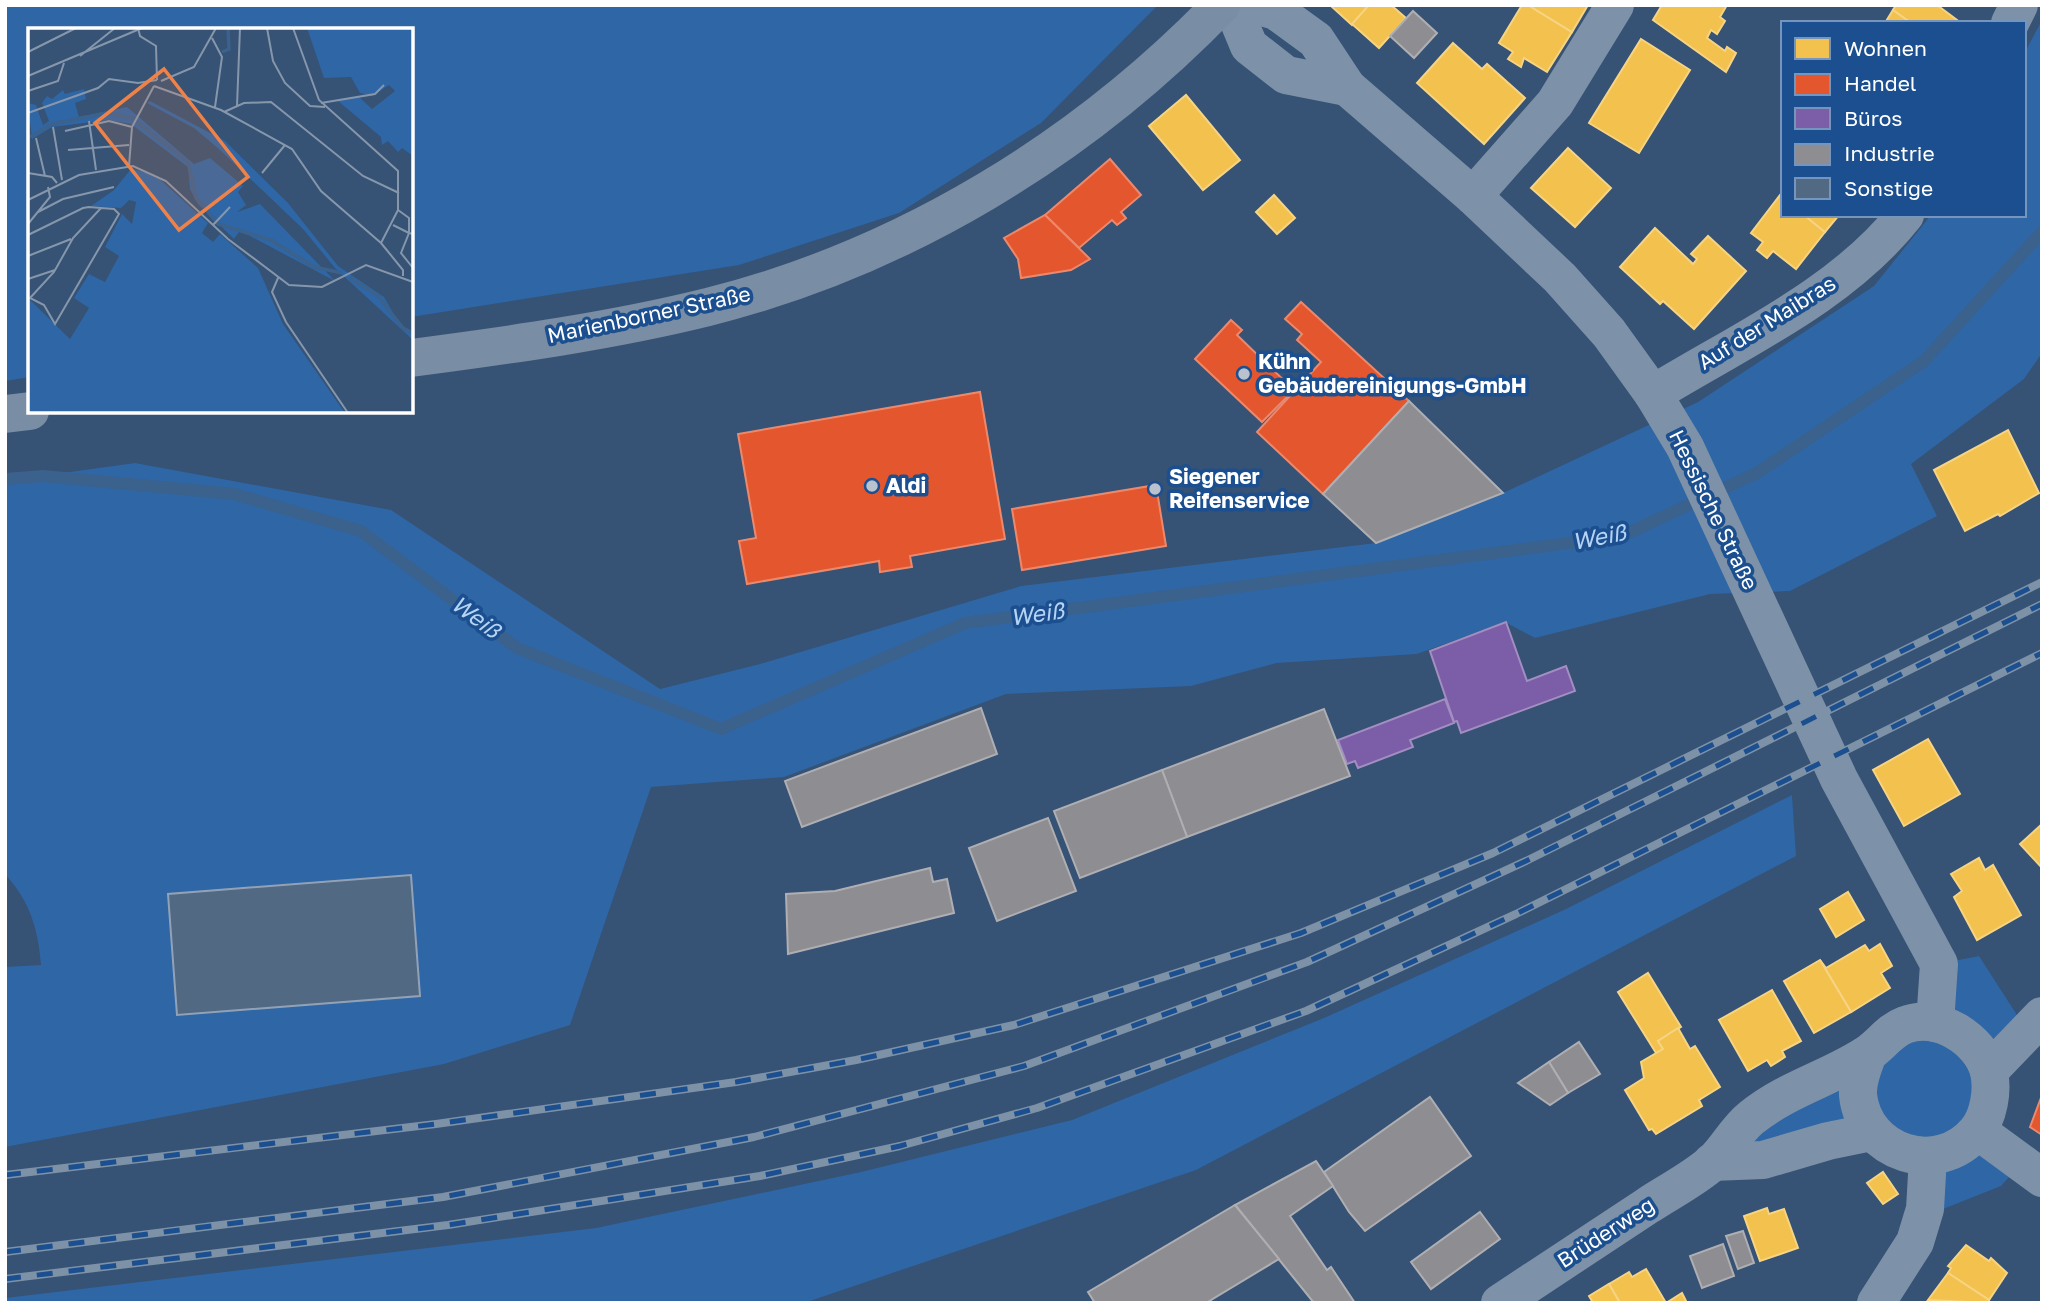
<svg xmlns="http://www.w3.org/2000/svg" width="2047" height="1308" viewBox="0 0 2047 1308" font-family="'Golos Text',sans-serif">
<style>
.green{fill:#2f66a5}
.homes{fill:#f2c14e;stroke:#f6d483;stroke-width:2}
.shops{fill:#e4572e;stroke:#ec896d;stroke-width:2}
.offices{fill:#7b5ea7;stroke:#a38ec1;stroke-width:2}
.industry{fill:#8d8d92;stroke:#afafb3;stroke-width:2}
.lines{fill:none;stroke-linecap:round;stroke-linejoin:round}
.stream{stroke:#3b618d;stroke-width:12}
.building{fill:#526984;stroke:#92a2b6;stroke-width:2}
.minor{stroke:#7d92a8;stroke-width:38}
.tertiary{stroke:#7d92a8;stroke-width:38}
.secondary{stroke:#798da4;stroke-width:38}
.rail-casing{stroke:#7e92a7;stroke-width:8}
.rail{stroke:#1b4f8f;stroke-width:5;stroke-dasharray:16;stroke-linecap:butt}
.poi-dot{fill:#b9c2ce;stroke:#1b4f8f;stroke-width:2.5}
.labels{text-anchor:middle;stroke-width:7;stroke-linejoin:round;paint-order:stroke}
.street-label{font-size:21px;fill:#fff;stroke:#1b4f8f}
.poi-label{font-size:21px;font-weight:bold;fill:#fff;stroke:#1b4f8f;text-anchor:start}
.water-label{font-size:23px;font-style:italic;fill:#b5d3f5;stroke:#1b4f8f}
.inset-river{fill:none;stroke:#3b618d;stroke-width:3.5}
.inset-road{fill:none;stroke:#8697ac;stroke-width:2}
.view{fill:#ee8249;fill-opacity:0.15;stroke:#ee8249;stroke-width:3.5}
.inset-edge{fill:none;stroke:#fff;stroke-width:3.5}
</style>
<rect width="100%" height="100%" fill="#365274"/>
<!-- green -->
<g class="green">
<path d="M5,5H1158L1041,123L899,213L739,265L411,317V30H30V377L5,381Z"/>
<path d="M2042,20V353L2024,379L1911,464L1937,516L1790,591L1710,594L1535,638L1505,622L1417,654L1277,663L1191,686L1006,694L784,777L651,787L570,1025L444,1064L5,1147V967L41,965C38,928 30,902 5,874V481L135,463L391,510L660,689L760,664L1021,586L1376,543L1503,493L1698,402L1874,286L1931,215H2024V54Z"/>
<path d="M1792,795L1796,856L1196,1170L804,1303H5V1298L596,1228L861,1172L1072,1120L1324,1018L1566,909Z"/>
<path d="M1979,956L2026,1029L1987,1110L2022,1163L2001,1186L1943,1209L1928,1157L1872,1132L1712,1162L1907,1024L1939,964Z"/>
</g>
<!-- homes -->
<g class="homes">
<path d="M1330,5H1369L1352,25Z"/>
<path d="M1369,5H1391L1406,18L1379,48L1352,24Z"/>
<path d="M1522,5H1528L1572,32L1547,72L1524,58L1521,67L1508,59L1513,52L1499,43Z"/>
<path d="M1528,5H1588L1572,32Z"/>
<path d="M1662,5H1727L1720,17L1725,21L1717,34L1711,30L1707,38L1725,51L1727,47L1736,53L1726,72L1653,20Z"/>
<path d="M1896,5H1937L1961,23H1911L1893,10Z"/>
<path d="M1893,10L1911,23H1885Z"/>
<path d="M1641,39L1690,70L1639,153L1589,123Z"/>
<path d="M1453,43L1482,69L1487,64L1525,98L1484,144L1417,83Z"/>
<path d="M1186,95L1240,160L1203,190L1149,126Z"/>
<path d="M1568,148L1611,188L1575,227L1531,188Z"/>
<path d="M1274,195L1295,218L1277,234L1256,212Z"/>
<path d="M1780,195L1783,198V215H1804L1825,232L1796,269L1773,251L1767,258L1757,250L1763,242L1751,233Z"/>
<path d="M1804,215H1839L1825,232Z"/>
<path d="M1655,228L1693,264L1697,259L1691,254L1708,236L1746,271L1694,329L1663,301L1660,304L1620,267Z"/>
<path d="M2008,430L2039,493L2000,516L1998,514L1965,531L1934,470Z"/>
<path d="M1928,739L1960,794L1904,826L1873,770Z"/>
<path d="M2042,824V868L2020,844Z"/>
<path d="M1979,858L1985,870L1993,865L2021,915L1977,940L1954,897L1962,891L1951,874Z"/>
<path d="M1848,892L1864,920L1836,937L1820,909Z"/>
<path d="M1880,944L1892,966L1881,973L1890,988L1851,1012L1820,960L1826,968L1865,945L1869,951Z"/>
<path d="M1820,960L1851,1012L1814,1033L1784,981Z"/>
<path d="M1648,973L1681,1027L1658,1041L1663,1049L1656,1053L1618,992Z"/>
<path d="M1772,990L1801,1041L1782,1051L1785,1057L1771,1066L1767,1060L1748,1071L1719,1020Z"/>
<path d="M1678,1028L1690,1049L1695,1046L1720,1087L1699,1100L1702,1106L1656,1134L1652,1129L1649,1130L1625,1090L1644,1078L1641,1062L1663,1049L1658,1041Z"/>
<path d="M1883,1172L1898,1194L1883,1204L1867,1183Z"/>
<path d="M1767,1208L1769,1214L1784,1209L1798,1248L1760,1261L1744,1216Z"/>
<path d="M1966,1245L1989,1261L1991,1258L2007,1273L1989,1300L1948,1273L1951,1268L1948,1266Z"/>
<path d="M1646,1269L1666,1303L1682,1293L1687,1303H1620L1609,1284L1629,1272L1632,1277Z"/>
<path d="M1948,1273L1989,1300L1988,1303L1928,1300Z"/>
<path d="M1609,1284L1620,1303H1589L1592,1301L1589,1296Z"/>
</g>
<!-- shops -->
<g class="shops">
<path d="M1110,159L1141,195L1121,212L1126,218L1117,225L1112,220L1079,248L1045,215Z"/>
<path d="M1045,215L1090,259L1071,270L1021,278L1018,259L1004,238Z"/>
<path d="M1301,302L1409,401L1323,494L1257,432L1321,362L1297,340L1302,334L1285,319Z"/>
<path d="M1231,320L1242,330L1237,335L1294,390L1262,422L1195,359Z"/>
<path d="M980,392L1005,539L910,556L912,567L880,572L879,561L747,584L739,541L756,538L738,434Z"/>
<path d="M1156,485L1166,546L1022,570L1012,509Z"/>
<path d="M2042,1095V1135L2030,1127Z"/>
</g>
<!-- offices -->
<g class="offices">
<path d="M1506,622L1527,681L1566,666L1575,691L1461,733L1457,721L1454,722L1430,651Z"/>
<path d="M1445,699L1454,723L1410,740L1413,747L1358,768L1355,761L1347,764L1338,740Z"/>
</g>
<!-- industry -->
<g class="industry">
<path d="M1413,11L1437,33L1414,58L1390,36Z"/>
<path d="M1409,401L1503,493L1376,543L1323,494Z"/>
<path d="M981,708L997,754L802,827L785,781Z"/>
<path d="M1324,709L1350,776L1187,837L1162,770Z"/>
<path d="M1162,770L1187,837L1080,878L1054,811Z"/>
<path d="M1048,818L1076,891L997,921L969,848Z"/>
<path d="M930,868L933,882L947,879L954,913L788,954L786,894L835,891Z"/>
<path d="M1579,1042L1600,1074L1568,1093L1549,1062Z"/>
<path d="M1549,1062L1568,1093L1550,1105L1518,1083Z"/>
<path d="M1430,1097L1471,1156L1365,1231L1349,1212L1324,1172Z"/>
<path d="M1316,1161L1333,1186L1290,1216L1327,1270L1331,1267L1355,1303H1314L1235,1205Z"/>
<path d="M1235,1205L1279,1259L1206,1303H1095L1088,1292Z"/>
<path d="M1480,1212L1500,1239L1431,1289L1411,1262Z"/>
<path d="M1743,1231L1754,1263L1738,1269L1726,1236Z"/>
<path d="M1723,1244L1734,1276L1702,1288L1690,1256Z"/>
</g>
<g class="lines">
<!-- stream -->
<path class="stream" d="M5,479L43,476L234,494L361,531L517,648L721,729L965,623L1622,536L1757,473L1924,361L2042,232"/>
</g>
<!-- building -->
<path class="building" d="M411,875L420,996L177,1015L168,894Z"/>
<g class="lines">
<!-- minor -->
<g class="minor">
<path d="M1232,5L1249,46L1286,75L1347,87"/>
<path d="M1255,5L1276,11L1316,40L1347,87L1473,196L1560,278L1609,333L1653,394L1685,447L1839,779L1939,964L1935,1023"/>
<path d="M2010,23L2019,5"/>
<path d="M1473,196L1555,103L1615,5"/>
<path d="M1653,394C1739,341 1841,296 1905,215"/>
<path d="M1978,1131L2042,1178"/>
<path d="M1876,1303L1915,1242L1925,1209L1928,1157"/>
</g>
<!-- tertiary -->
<g class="tertiary">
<path d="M1989,1071L2042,1016"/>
<path d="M1712,1162L1763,1160L1828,1141L1872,1132"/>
<path d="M1500,1303C1549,1271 1598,1238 1647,1206C1668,1192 1694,1179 1713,1162C1727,1149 1736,1130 1751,1118C1788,1088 1831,1078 1867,1054C1881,1045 1889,1031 1905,1025C1937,1012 1981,1039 1989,1072C1993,1090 1989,1117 1976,1132C1938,1177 1864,1154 1858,1095C1857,1081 1863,1067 1868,1054"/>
</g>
<!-- secondary -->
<g class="secondary">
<path d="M411,358C510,345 611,331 708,307C903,258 1082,149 1221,5"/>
<path d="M5,414L30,411"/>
</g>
<defs>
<g id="rail">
<path d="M5,1175L436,1124L736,1082L856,1060L1014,1025L1301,933L1493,853L2042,582"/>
<path d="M5,1252L443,1197L754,1137L1024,1066L1307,962L1526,861L2042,604"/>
<path d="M5,1279L448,1225L760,1176L900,1146L1037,1108L1306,1011L1516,914L2042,653"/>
</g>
</defs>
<!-- rail casing -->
<use href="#rail" class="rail-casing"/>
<!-- rail -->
<use href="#rail" class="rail"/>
</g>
<!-- markers -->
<g class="poi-dot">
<circle cx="1244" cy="374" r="7"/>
<circle cx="872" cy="486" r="7"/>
<circle cx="1155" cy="489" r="7"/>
</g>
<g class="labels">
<!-- street labels -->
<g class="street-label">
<text transform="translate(649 315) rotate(-12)" y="7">Marienborner Straße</text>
<text transform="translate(1767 323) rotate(-32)" y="7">Auf der Maibras</text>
<text transform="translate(1713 510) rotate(64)" y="7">Hessische Straße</text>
<text transform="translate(1606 1233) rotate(-33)" y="7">Brüderweg</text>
</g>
<!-- poi labels -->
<g class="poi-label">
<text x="1258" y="369">Kühn<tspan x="1258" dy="24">Gebäudereinigungs-GmbH</tspan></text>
<text x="1169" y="484">Siegener<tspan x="1169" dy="24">Reifenservice</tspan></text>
<text x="886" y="493">Aldi</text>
</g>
<!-- water labels -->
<g class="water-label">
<text transform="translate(1599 537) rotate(-11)" y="8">Weiß</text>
<text transform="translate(1037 614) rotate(-8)" y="8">Weiß</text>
<text transform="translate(476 617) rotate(37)" y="8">Weiß</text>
</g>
</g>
<!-- overview -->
<g transform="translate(28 28)">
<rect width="385" height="385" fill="#365274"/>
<path d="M279,0H385V128L374,120L370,124L360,113L354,117L353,109L310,73L330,68L344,81L367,63L361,57L344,68L332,65L323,49L296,50ZM56,61L58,71L47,75L51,89L99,79L166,136L182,130L215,158L210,164L218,177L209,184L232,176L307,253L222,208L211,204L206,211L170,176L162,161L160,139L103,96L80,92L24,99L4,111L0,75L8,77L15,97L21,93L14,75L19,68L24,71L35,62L37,66ZM122,73L197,113L260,175L310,238L356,269L371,295L385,305V312L307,240L275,201L191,121L166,100L119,75ZM103,141L126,146L180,195L174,205L185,214L192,206L230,240L255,296L317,385H0V270L42,311L61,280L46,270L61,246L77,254L91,228L77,219L94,186L104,196L108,174L101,172L93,180L63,178L86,162Z" fill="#2f66a5"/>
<path class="inset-river" d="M194,24L201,21L200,0M0,110L24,96L78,85L104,90L160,134L168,170L190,196L243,212L286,239L314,245M322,250L350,268L375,300L385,305"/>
<path class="inset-road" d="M110,0L112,8L128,18L129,52M239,0L245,33L257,55L282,78L297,79M265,0L291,72L370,143V182L353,215M184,10L194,29L187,79M0,24L48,0M52,28L87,0M0,48L114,0M133,53L166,39L188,0M126,58L193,82L264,121L293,163L353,215L375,242V248M0,63L30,53L36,35M293,75L347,66L356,57M209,78L212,0M196,84L216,75L243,74L335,148L371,165M0,85L70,60L81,51L110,55L129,52M61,93L68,142M25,99L34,152M37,103L81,93L104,99M8,110L17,148M40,122L101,117M101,138L104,99L126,58M0,145L24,149L29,155M234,145L257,117M0,172L51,147L105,138L138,153L200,211L261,257L294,259L338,237L385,254M370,182L381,190V205L385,206M10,184L35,171L86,159M0,196L22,169L20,159M185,197L202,179M365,197L381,205L373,225L385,240M0,207L55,180L61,179L73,180L86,181L91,186L27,296L16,277L2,270L26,244L45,210L73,180M0,228L43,211M250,250L244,264L258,294L320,385M0,251L27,242"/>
<path class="view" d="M136,41L220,149L151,202L67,95Z"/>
<rect width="385" height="385" class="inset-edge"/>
</g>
<!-- border -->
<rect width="2047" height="1308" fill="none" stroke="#ffffff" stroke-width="14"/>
<!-- legend -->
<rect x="1781" y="21" width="245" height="196" fill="#1b4f8f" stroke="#7695bc" stroke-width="2"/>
<rect x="1795" y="38" width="35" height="21" fill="#f2c14e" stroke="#7695bc" stroke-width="2"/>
<text x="1844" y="56" font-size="21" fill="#ffffff">Wohnen</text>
<rect x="1795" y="74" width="35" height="21" fill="#e4572e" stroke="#7695bc" stroke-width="2"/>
<text x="1844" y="91" font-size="21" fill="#ffffff">Handel</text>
<rect x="1795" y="108" width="35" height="21" fill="#7b5ea7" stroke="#7695bc" stroke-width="2"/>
<text x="1844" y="126" font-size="21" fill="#ffffff">Büros</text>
<rect x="1795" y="144" width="35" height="21" fill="#8d8d92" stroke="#7695bc" stroke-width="2"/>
<text x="1844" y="161" font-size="21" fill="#ffffff">Industrie</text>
<rect x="1795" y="178" width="35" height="21" fill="#526984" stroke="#7695bc" stroke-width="2"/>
<text x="1844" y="196" font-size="21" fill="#ffffff">Sonstige</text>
</svg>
